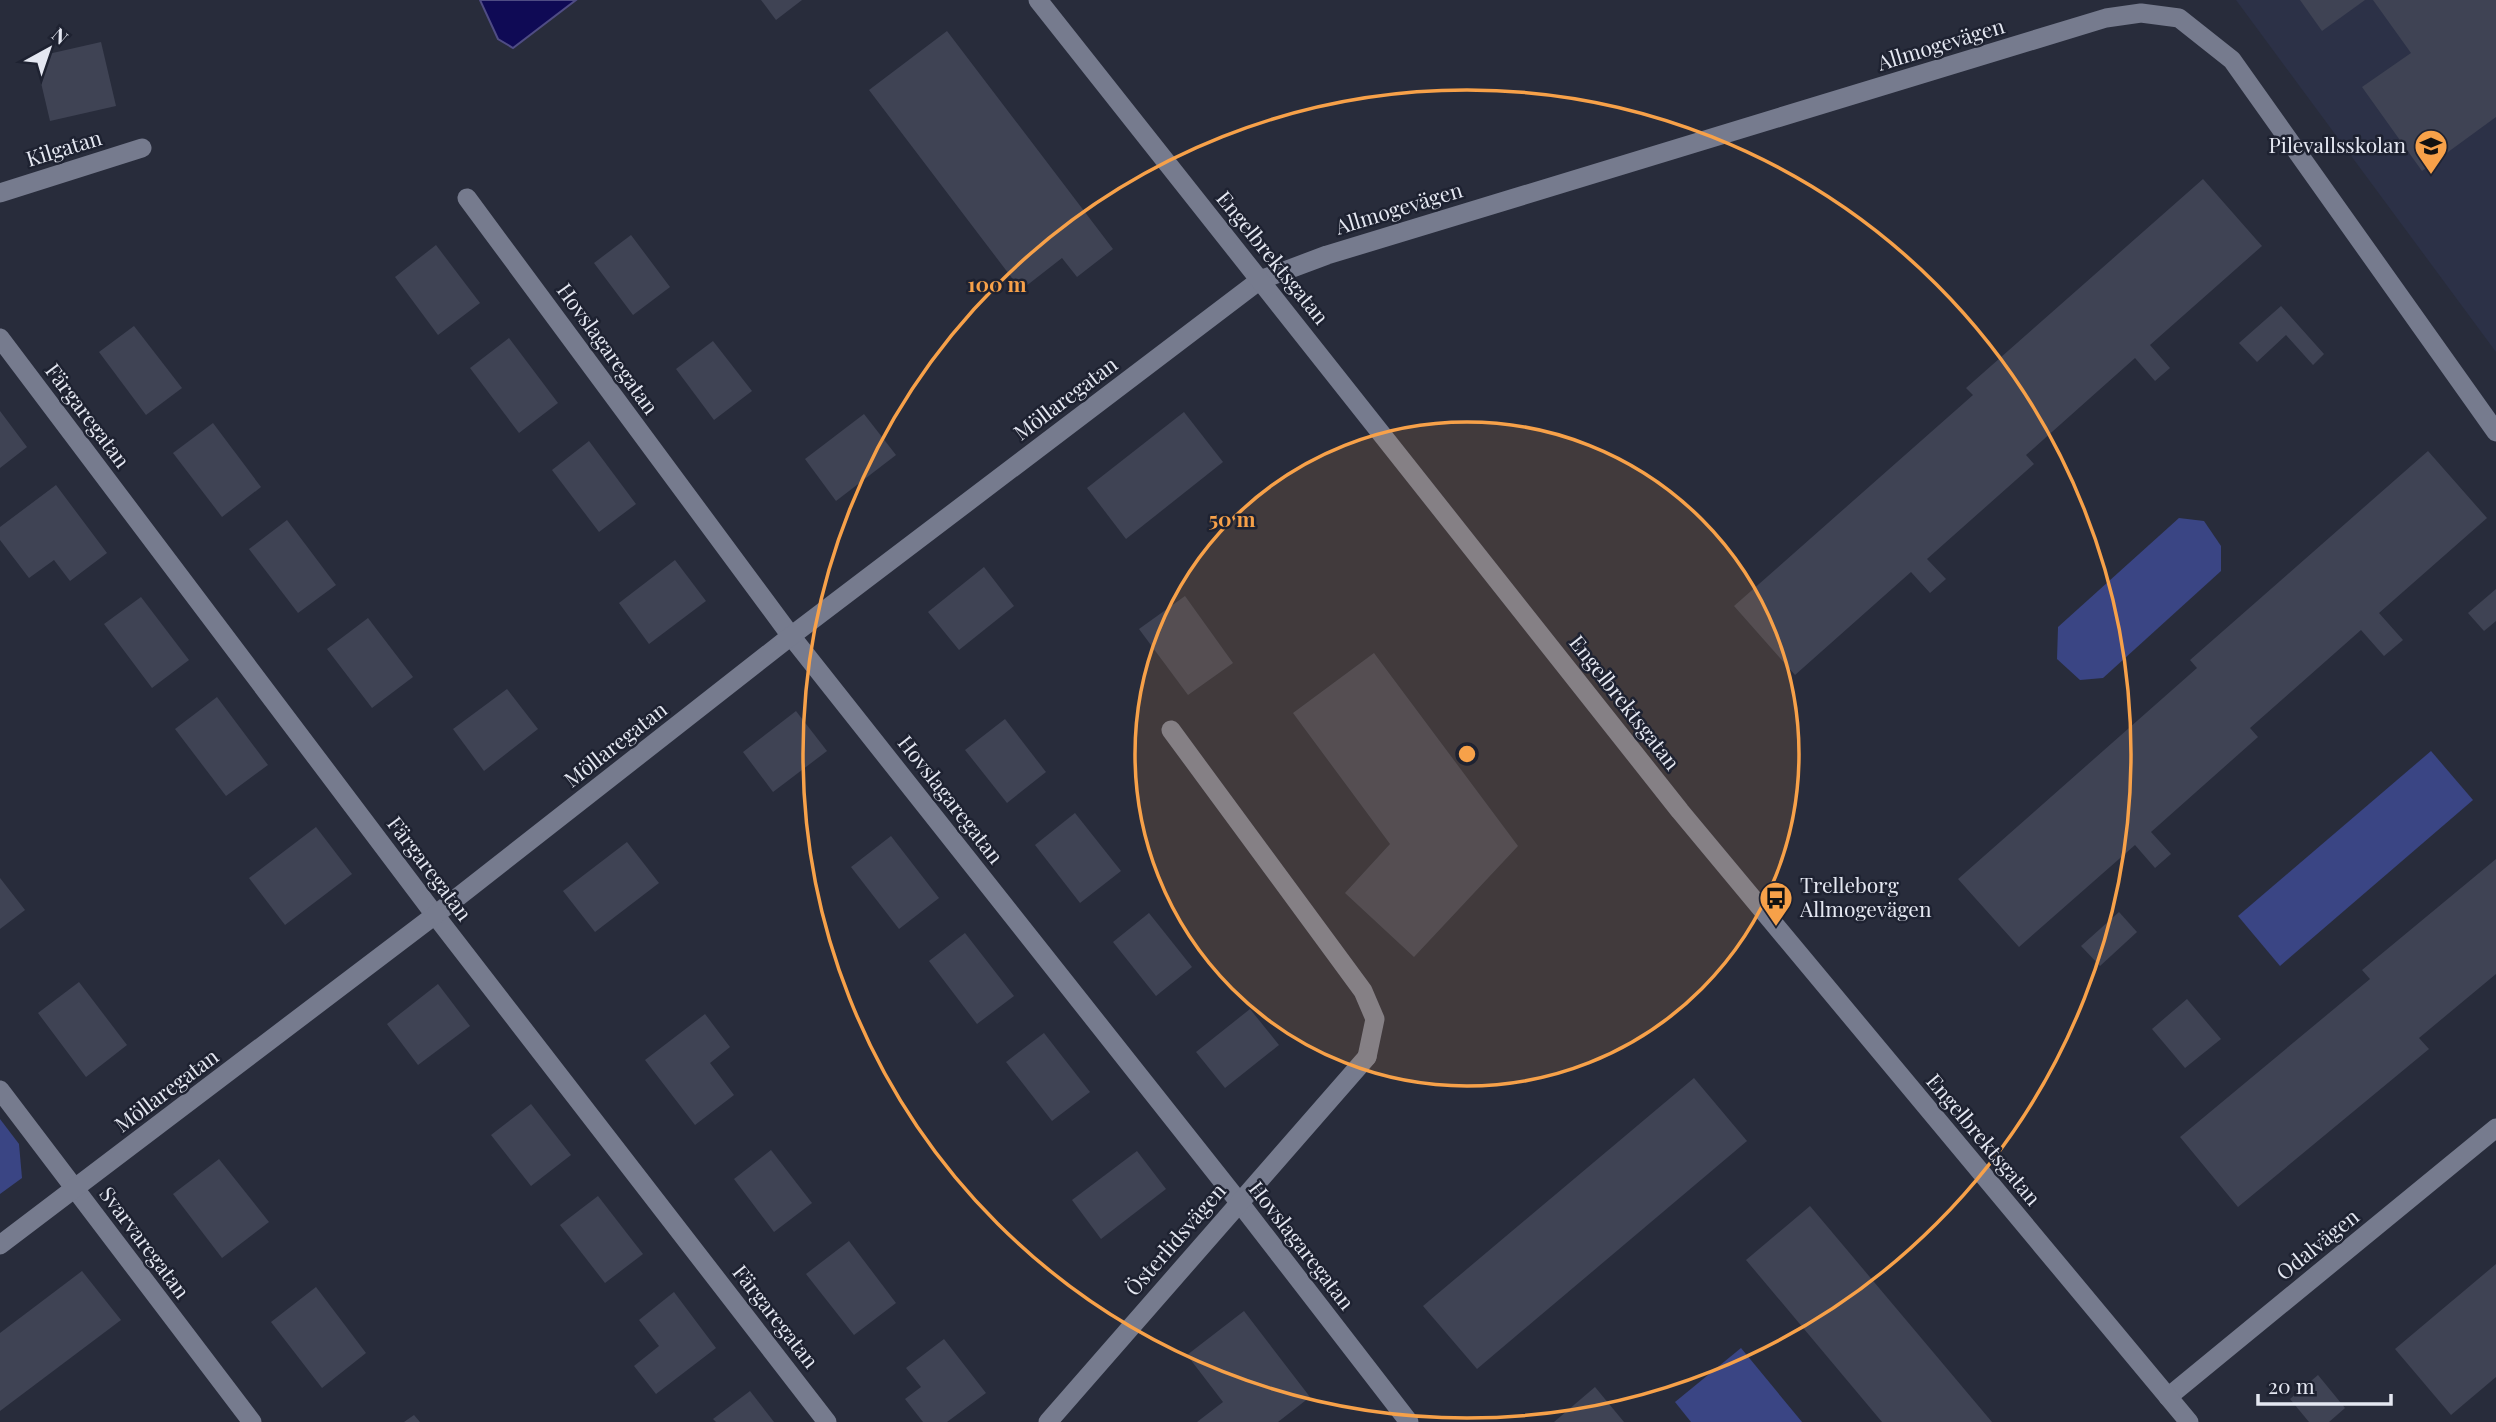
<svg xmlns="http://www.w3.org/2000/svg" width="2496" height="1422" viewBox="0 0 2496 1422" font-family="'Playfair Display',serif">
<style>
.built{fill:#2c3147}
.green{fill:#3a4584}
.water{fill:#0f0a55;stroke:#4f4c84;stroke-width:2}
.building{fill:#3f4354}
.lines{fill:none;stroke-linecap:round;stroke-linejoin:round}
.service{stroke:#767b8e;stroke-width:19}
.minor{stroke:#767b8e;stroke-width:19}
.secondary{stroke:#767b8e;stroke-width:19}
.ring{fill:none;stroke:#f7a149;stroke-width:3.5}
.labels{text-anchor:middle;stroke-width:5;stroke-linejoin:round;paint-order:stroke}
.street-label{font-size:21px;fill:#e4e7f1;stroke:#1e2231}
.poi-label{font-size:21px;fill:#e4e7f1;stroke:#1e2231;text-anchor:end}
.centre{fill:#f7a149;stroke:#1e2231;stroke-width:3.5}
.ring-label{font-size:21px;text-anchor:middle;font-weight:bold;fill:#f7a149;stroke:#1e2231;stroke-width:5;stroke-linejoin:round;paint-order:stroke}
</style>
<rect width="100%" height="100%" fill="#282c3b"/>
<!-- built -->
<path class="built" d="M2236,0H2496V352Z"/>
<!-- green -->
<g class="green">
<path d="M2179,518L2204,521L2221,546V571L2103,678L2080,680L2057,659L2058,627Z"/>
<path d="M2431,751L2473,800L2280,966L2238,916Z"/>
<path d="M0,1119L19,1144L22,1178L0,1194Z"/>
<path d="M1741,1348L1802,1422H1691L1675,1402Z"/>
</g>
<!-- water -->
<path class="water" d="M480,0H576L513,48L498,39Z"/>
<!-- building -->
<g class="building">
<path d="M761,0H802L776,20Z"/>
<path d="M2300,0H2365L2322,31Z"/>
<path d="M2373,0H2496V117L2422,171L2362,87L2411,53Z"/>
<path d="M947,31L1113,249L1077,277L1062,258L1021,290L869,90Z"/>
<path d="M101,42L116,106L50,121L35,57Z"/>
<path d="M2203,179L2262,246L2150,345L2170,368L2155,381L2135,358L2026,455L2034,464L1927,559L1946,579L1930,593L1911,572L1795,675L1734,606L1973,395L1966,388Z"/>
<path d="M631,235L670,287L633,315L594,263Z"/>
<path d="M436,245L480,303L438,335L395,277Z"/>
<path d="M2281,306L2324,354L2313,365L2286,335L2257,362L2239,343Z"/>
<path d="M134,326L182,388L146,415L99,352Z"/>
<path d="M509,338L558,403L519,433L470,368Z"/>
<path d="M713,341L752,391L714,420L676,369Z"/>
<path d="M0,411L27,447L0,468Z"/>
<path d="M1184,412L1223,462L1126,539L1087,488Z"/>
<path d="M864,414L896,455L836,501L805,459Z"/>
<path d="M213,423L261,487L222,517L173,453Z"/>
<path d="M589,441L636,504L599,532L552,470Z"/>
<path d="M2428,451L2487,518L2379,613L2403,640L2384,656L2361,630L2250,728L2258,737L2151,832L2171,854L2155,868L2135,845L2019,947L1958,879L2197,668L2190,660Z"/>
<path d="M56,485L107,553L70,581L54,560L29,578L0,540V527Z"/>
<path d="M287,520L336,585L298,613L249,549Z"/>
<path d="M675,560L706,601L649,644L619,603Z"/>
<path d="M984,567L1014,606L959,650L928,612Z"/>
<path d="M2496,589V621L2484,631L2468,613Z"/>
<path d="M1185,596L1233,663L1188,695L1139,629Z"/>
<path d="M141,597L189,660L152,688L104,624Z"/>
<path d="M368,618L413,677L372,708L327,649Z"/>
<path d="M1374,653L1518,846L1414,957L1345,893L1390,844L1293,713Z"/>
<path d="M507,689L538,729L484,771L453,729Z"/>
<path d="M217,697L268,765L226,796L175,729Z"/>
<path d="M796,711L827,751L773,792L743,752Z"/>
<path d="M1005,719L1046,772L1007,803L965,750Z"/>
<path d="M1075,813L1121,871L1080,903L1035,845Z"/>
<path d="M316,827L352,874L285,925L249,878Z"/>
<path d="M891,836L939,898L899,929L851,867Z"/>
<path d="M627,842L659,883L595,932L563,891Z"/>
<path d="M2496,859V974L2419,1038L2429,1049L2238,1207L2180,1137L2370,979L2362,970Z"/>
<path d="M0,878L25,910L0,929Z"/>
<path d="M2119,912L2137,932L2100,966L2081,946Z"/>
<path d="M1149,913L1192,967L1156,996L1113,942Z"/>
<path d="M965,933L1014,996L977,1024L929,961Z"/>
<path d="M79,982L127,1045L86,1077L38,1013Z"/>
<path d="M438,984L470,1026L418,1065L387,1024Z"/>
<path d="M2187,999L2221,1039L2185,1068L2152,1029Z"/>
<path d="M1250,1009L1279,1045L1225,1088L1196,1052Z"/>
<path d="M705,1014L730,1047L710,1063L734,1095L695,1125L645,1060Z"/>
<path d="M1044,1033L1090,1092L1052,1121L1006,1062Z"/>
<path d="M1694,1078L1747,1141L1477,1369L1423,1306Z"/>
<path d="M531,1104L571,1155L531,1186L491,1135Z"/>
<path d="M771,1150L812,1203L774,1232L734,1179Z"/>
<path d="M1137,1151L1166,1189L1101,1239L1072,1200Z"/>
<path d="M219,1159L269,1222L222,1258L173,1194Z"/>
<path d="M598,1196L643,1254L605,1283L560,1225Z"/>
<path d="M1810,1206L1992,1422H1882L1746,1260Z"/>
<path d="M849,1241L896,1303L854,1335L806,1274Z"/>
<path d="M2496,1264V1377L2451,1415L2395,1349Z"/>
<path d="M82,1271L121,1320L0,1411V1333Z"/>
<path d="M316,1287L366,1353L322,1388L271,1322Z"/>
<path d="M674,1292L716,1348L656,1394L634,1366L659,1346L639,1320Z"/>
<path d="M1244,1311L1310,1397L1278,1422H1197L1223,1402L1187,1355Z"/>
<path d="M944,1339L986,1393L947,1422H923L905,1399L921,1387L906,1368Z"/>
<path d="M2318,1375L2345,1408L2329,1422H2309L2290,1399Z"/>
<path d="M1595,1387L1624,1422H1554Z"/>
<path d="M750,1391L774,1422H716L713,1419Z"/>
<path d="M414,1415L420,1422H404Z"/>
</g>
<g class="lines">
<!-- service -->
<path class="service" d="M1171,730L1363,991L1375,1019L1367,1057"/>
<!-- minor -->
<g class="minor">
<path d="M0,193L142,148"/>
<path d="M467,198L791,636L1239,1202L1409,1422"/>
<path d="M0,338L435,915L827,1422"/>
<path d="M0,1090L252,1422"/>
<path d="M0,1245L435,915L791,636L1260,280L1327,255L2106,18L2141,13L2179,18L2232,60L2496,432"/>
<path d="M2168,1397L2496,1128"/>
<path d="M1048,1422L1367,1057"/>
</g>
<!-- secondary -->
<path class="secondary" d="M1038,0L1680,811L2189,1422"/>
</g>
<!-- distance rings -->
<circle cx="1467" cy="754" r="332" fill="#f7a149" fill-opacity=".12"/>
<g class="ring">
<circle cx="1467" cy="754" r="332"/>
<circle cx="1467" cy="754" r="664"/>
</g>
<!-- icons -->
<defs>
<symbol id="school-pin" viewBox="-11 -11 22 30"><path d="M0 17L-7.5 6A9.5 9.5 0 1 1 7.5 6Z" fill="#f7a149" stroke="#1e2231"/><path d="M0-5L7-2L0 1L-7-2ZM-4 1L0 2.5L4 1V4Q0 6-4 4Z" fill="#111"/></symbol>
<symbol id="bus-pin" viewBox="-11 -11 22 30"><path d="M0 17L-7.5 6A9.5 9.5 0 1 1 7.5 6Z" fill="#f7a149" stroke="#1e2231"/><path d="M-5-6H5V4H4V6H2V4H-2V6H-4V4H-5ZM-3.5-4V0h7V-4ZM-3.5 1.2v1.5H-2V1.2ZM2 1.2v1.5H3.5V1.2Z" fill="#111"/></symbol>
</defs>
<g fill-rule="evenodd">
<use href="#school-pin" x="2412" y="127" width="38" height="52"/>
<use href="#bus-pin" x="1757" y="879" width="38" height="52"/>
</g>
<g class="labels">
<!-- street labels -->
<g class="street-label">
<text transform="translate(1941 45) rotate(-17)" y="7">Allmogevägen</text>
<text transform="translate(64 149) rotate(-17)" y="7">Kilgatan</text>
<text transform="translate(1399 209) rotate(-17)" y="7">Allmogevägen</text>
<text transform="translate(1272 258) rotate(51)" y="7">Engelbrektsgatan</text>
<text transform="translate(607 349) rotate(54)" y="7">Hovslagaregatan</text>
<text transform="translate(1066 399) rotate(-37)" y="7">Möllaregatan</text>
<text transform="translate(87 416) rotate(53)" y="7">Färgaregatan</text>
<text transform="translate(1624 703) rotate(52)" y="7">Engelbrektsgatan</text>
<text transform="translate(616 745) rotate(-38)" y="7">Möllaregatan</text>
<text transform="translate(950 800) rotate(52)" y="7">Hovslagaregatan</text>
<text transform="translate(429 869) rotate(53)" y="7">Färgaregatan</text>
<text transform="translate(167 1091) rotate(-37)" y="7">Möllaregatan</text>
<text transform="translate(1983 1140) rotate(50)" y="7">Engelbrektsgatan</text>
<text transform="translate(1176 1240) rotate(-49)" y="7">Österlidsvägen</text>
<text transform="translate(144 1243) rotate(53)" y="7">Svarvaregatan</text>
<text transform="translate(2318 1245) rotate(-39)" y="7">Odalvägen</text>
<text transform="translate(1301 1246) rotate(52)" y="7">Hovslagaregatan</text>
<text transform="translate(775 1317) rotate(52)" y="7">Färgaregatan</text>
</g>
<!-- poi labels -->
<g class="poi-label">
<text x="2406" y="153">Pilevallsskolan</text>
<text x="1800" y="893" text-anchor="start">Trelleborg<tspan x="1800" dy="24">Allmogevägen</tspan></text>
</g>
</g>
<circle cx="1467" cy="754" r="10" class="centre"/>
<g class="ring-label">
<text x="997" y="292">100 m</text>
<text x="1232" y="527">50 m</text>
</g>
<!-- north arrow -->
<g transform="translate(49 49) rotate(40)" stroke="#1e2231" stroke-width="5" paint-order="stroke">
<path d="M0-5L12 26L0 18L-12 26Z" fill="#e4e7f1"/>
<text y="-10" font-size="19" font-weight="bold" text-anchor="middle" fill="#e4e7f1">N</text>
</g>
<!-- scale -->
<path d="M2258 1394v10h133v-10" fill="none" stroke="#e4e7f1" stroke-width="3.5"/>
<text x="2268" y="1394" font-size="21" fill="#e4e7f1" stroke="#1e2231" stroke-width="5" paint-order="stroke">20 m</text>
</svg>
